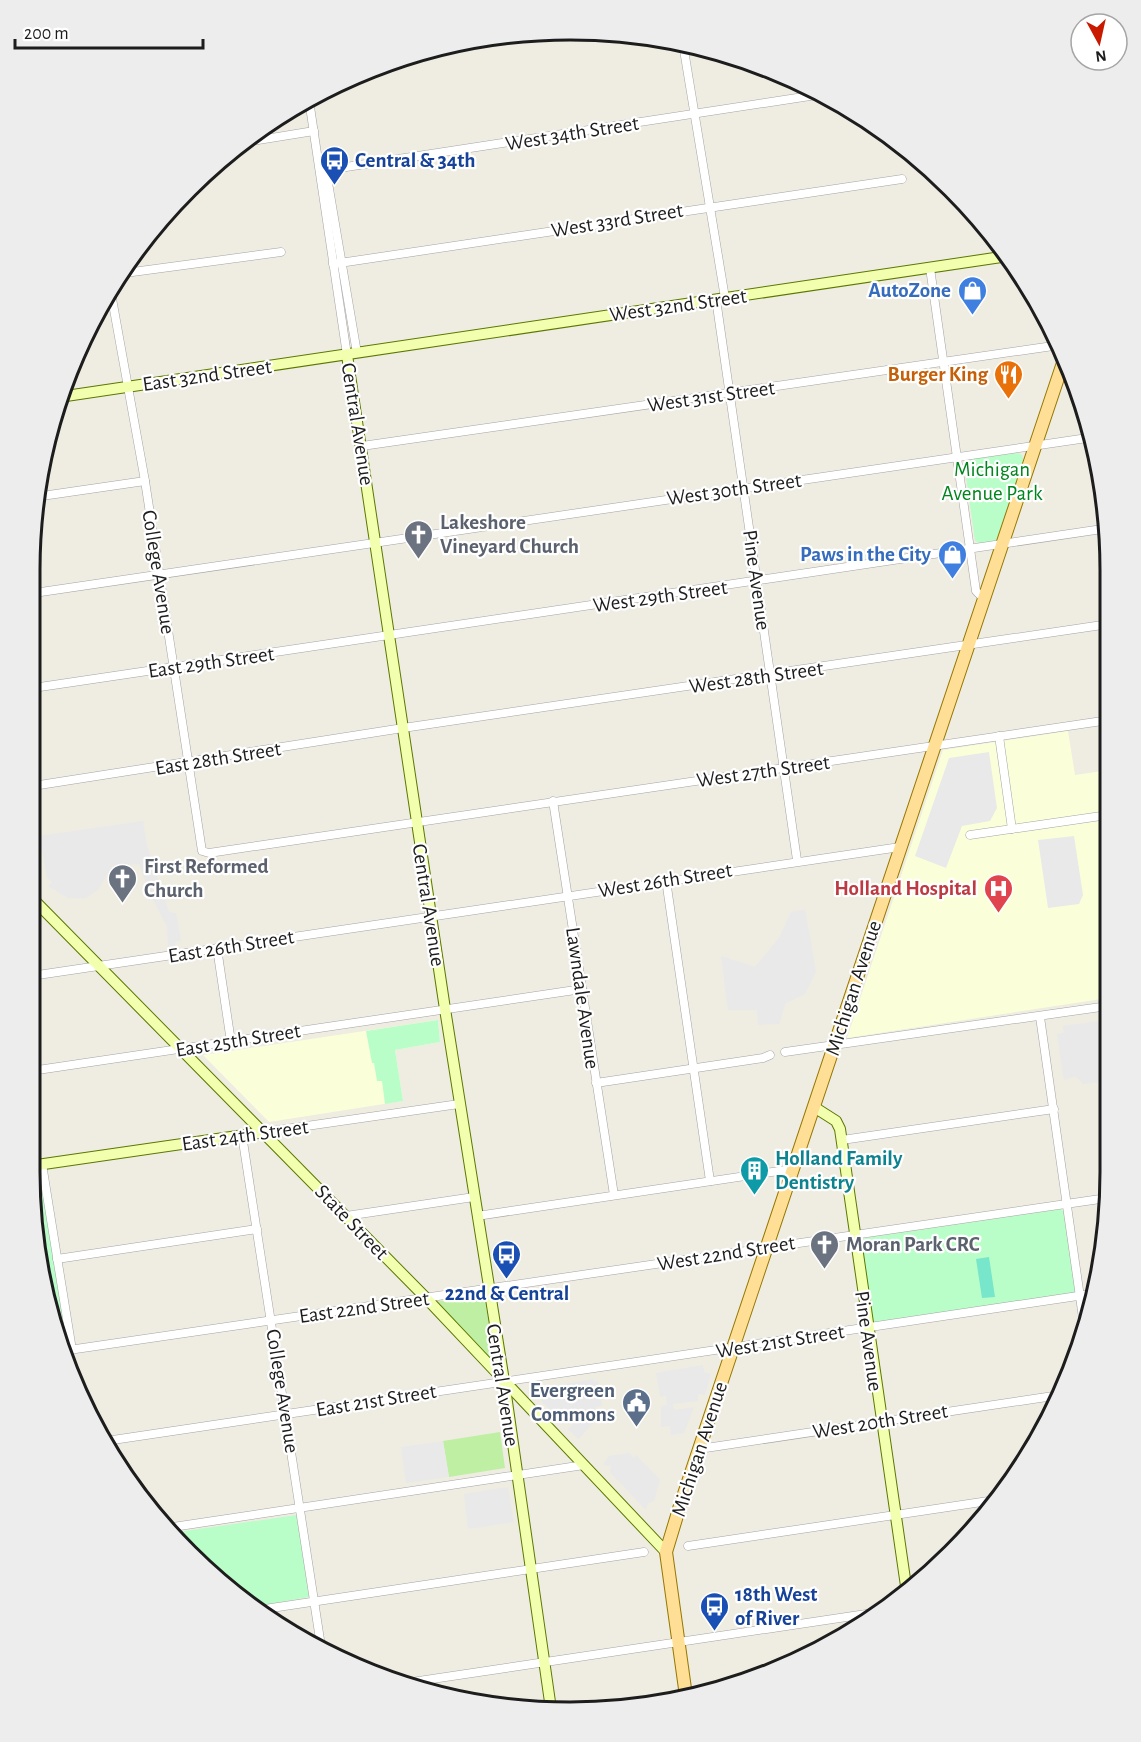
<svg xmlns="http://www.w3.org/2000/svg" width="1141" height="1742" viewBox="0 0 1141 1742" font-family="'Alegreya Sans',sans-serif">
<style>
.education{fill:#faffda}
.grass{fill:#beefa2}
.park{fill:#b9fec8}
.pitch{fill:#77e6ca}
.parking{fill:#e9e9e9}
.lines{fill:none;stroke-linecap:round;stroke-linejoin:round}
.street-casing{stroke:#a4a4a4;stroke-width:9}
.secondary-casing{stroke:#5b7700;stroke-width:12}
.primary-casing{stroke:#957700;stroke-width:14}
.street{stroke:#fff;stroke-width:8}
.secondary{stroke:#f1ffaf;stroke-width:10}
.primary{stroke:#ffdf96;stroke-width:12}
.labels{text-anchor:middle;stroke-width:4.5;stroke-linejoin:round;paint-order:stroke}
.street-label{font-size:21px;fill:#1d1d1d;stroke:#fff}
.transit-label{font-size:21px;font-weight:bold;fill:#164399;stroke:#fff;text-anchor:start}
.shop-label{font-size:21px;font-weight:bold;fill:#366cbe;stroke:#fff;text-anchor:end}
.food-label{font-size:21px;font-weight:bold;fill:#c56008;stroke:#fff;text-anchor:end}
.park-label{font-size:21px;fill:#01841d;stroke:#fff}
.worship-label{font-size:21px;font-weight:bold;fill:#5b616d;stroke:#fff;text-anchor:start}
.health-label{font-size:21px;font-weight:bold;fill:#be3a42;stroke:#fff;text-anchor:end}
.culture-label{font-size:21px;font-weight:bold;fill:#0d838f;stroke:#fff;text-anchor:start}
.service-label{font-size:21px;font-weight:bold;fill:#4e5e75;stroke:#fff;text-anchor:end}
.rim{fill:none;stroke:#1d1d1d;stroke-width:3}
</style>
<rect width="100%" height="100%" fill="#efece1"/>
<!-- education -->
<g class="education">
<path d="M1068,731L1075,775L1109,770L1108,812H1106L1108,829V998L847,1038L943,750Z"/>
<path d="M438,1020L440,1042L395,1050L403,1101L269,1122L203,1055Z"/>
</g>
<!-- grass -->
<g class="grass">
<path d="M484,1294L496,1368L435,1302Z"/>
<path d="M500,1432L505,1468L449,1477L443,1441Z"/>
</g>
<!-- park -->
<g class="park">
<path d="M1017,453L1022,455L1024,463L999,537L993,543L980,545L975,540L964,463L969,459Z"/>
<path d="M438,1020L440,1042L395,1050L403,1101L385,1104L382,1081H377L374,1063H372L366,1031Z"/>
<path d="M40,1171L67,1347L60,1348L30,1173Z"/>
<path d="M1061,1209L1064,1212L1076,1290L1074,1293L877,1323L872,1321L861,1244L865,1238Z"/>
<path d="M297,1515L309,1597L253,1607L241,1600L178,1532Z"/>
</g>
<!-- pitch -->
<path class="pitch" d="M989,1257L995,1297L982,1298L976,1259Z"/>
<!-- parking -->
<g class="parking">
<path d="M989,752L997,808L990,821L962,826L946,868L915,856L949,758Z"/>
<path d="M143,821L147,846L169,912L176,913L181,941L175,942L176,949L168,951L167,926L151,896L139,864L112,866L98,890L85,898H68L48,886L52,882L47,877L39,836Z"/>
<path d="M1074,836L1083,895L1079,904L1048,908L1038,840Z"/>
<path d="M805,909L816,972L805,994L786,1003L779,1024L758,1025L757,1010H728L721,956L755,967L779,938L791,912Z"/>
<path d="M1107,1020V1081L1083,1084L1076,1076L1064,1080L1057,1034L1064,1033L1063,1026Z"/>
<path d="M703,1365L704,1372L711,1374L705,1395L698,1394V1401L673,1404L674,1410L694,1407L684,1433L671,1435L670,1426L661,1427V1406L667,1405L666,1396L660,1397L656,1373Z"/>
<path d="M593,1379L594,1382L598,1381L602,1406L596,1407L595,1420L579,1439L568,1429L581,1418L584,1422L589,1418L591,1410L588,1411V1416L577,1418L576,1412L567,1414L560,1421L541,1400L549,1395V1387Z"/>
<path d="M443,1441L449,1477L406,1483L401,1447Z"/>
<path d="M629,1453L634,1458L636,1455L660,1480L654,1501L648,1503L646,1510L610,1472L611,1466L603,1465L609,1456Z"/>
<path d="M508,1487L514,1522L468,1529L464,1494Z"/>
</g>
<g class="lines">
<defs>
<g id="street">
<path d="M683,44L725,298"/>
<path d="M309,100L347,355"/>
<path d="M240,143L314,131"/>
<path d="M320,171L823,94"/>
<path d="M326,171L357,353"/>
<path d="M333,264L902,179"/>
<path d="M930,268L976,591L983,598"/>
<path d="M125,273L281,252"/>
<path d="M111,293L145,481L202,851L209,853L1109,720"/>
<path d="M716,299L797,860"/>
<path d="M362,446L1060,345"/>
<path d="M35,497L145,481"/>
<path d="M34,593L1094,437"/>
<path d="M33,688L1109,528"/>
<path d="M999,736L1012,829"/>
<path d="M33,786L403,728L1109,624"/>
<path d="M553,801L614,1195"/>
<path d="M970,835L1108,815"/>
<path d="M666,880L710,1181"/>
<path d="M217,948L231,1042"/>
<path d="M31,976L900,847"/>
<path d="M1040,1017L1083,1318"/>
<path d="M785,1052L1108,1006"/>
<path d="M31,1071L582,989"/>
<path d="M596,1083L763,1058L770,1055"/>
<path d="M265,1132L459,1104"/>
<path d="M242,1135L321,1646"/>
<path d="M842,1140L1054,1109"/>
<path d="M42,1164L72,1350"/>
<path d="M346,1216L474,1197"/>
<path d="M477,1216L792,1169"/>
<path d="M57,1259L257,1229"/>
<path d="M62,1351L1107,1198"/>
<path d="M106,1441L1091,1294"/>
<path d="M699,1449L1060,1395"/>
<path d="M173,1527L584,1465"/>
<path d="M688,1546L995,1500"/>
<path d="M258,1610L644,1552"/>
<path d="M412,1682L873,1613"/>
</g>
<g id="secondary">
<path d="M347,355L445,1009L504,1381L551,1709"/>
<path d="M66,396L1008,256"/>
<path d="M32,898L427,1299L666,1552"/>
<path d="M814,1107L836,1121L840,1129L906,1586"/>
<path d="M30,1166L265,1132"/>
</g>
<path id="primary" d="M686,1696L666,1552L679,1509L1065,357"/>
</defs>
<!-- street casing -->
<use href="#street" class="street-casing"/>
<!-- secondary casing -->
<use href="#secondary" class="secondary-casing"/>
<!-- primary casing -->
<use href="#primary" class="primary-casing"/>
<!-- street -->
<use href="#street" class="street"/>
<!-- secondary -->
<use href="#secondary" class="secondary"/>
<!-- primary -->
<use href="#primary" class="primary"/>
</g>
<!-- icons -->
<defs>
<symbol id="bus-pin" viewBox="-11 -11 22 30"><path d="M0 17L-7.5 6A9.5 9.5 0 1 1 7.5 6Z" fill="#1a4fb4" stroke="#fff"/><path d="M-5-6H5V4H4V6H2V4H-2V6H-4V4H-5ZM-3.5-4V0h7V-4ZM-3.5 1.2v1.5H-2V1.2ZM2 1.2v1.5H3.5V1.2Z" fill="#fff"/></symbol>
<symbol id="shop-pin" viewBox="-11 -11 22 30"><path d="M0 17L-7.5 6A9.5 9.5 0 1 1 7.5 6Z" fill="#3f7fe0" stroke="#fff"/><path d="M-5-2.5h2.3a2.7 3.5 0 0 1 5.4 0H5L5.5 6h-11ZM-1.5-2.5h3a1.5 2.3 0 0 0-3 0Z" fill="#fff"/></symbol>
<symbol id="restaurant-pin" viewBox="-11 -11 22 30"><path d="M0 17L-7.5 6A9.5 9.5 0 1 1 7.5 6Z" fill="#e8710a" stroke="#fff"/><path d="M-5-6h1v4h1v-4h1v4h1v-4h1v5L-1.5 .5V6h-2V.5L-5-1ZM5-6V6H3V1.5H1.5Q1.5-4 5-6Z" fill="#fff"/></symbol>
<symbol id="church-pin" viewBox="-11 -11 22 30"><path d="M0 17L-7.5 6A9.5 9.5 0 1 1 7.5 6Z" fill="#6b7280" stroke="#fff"/><path d="M-1.2-6h2.4v3.5h3.3v2.4h-3.3V6h-2.4V-.1h-3.3v-2.4h3.3Z" fill="#fff"/></symbol>
<symbol id="hospital-pin" viewBox="-11 -11 22 30"><path d="M0 17L-7.5 6A9.5 9.5 0 1 1 7.5 6Z" fill="#e0444e" stroke="#fff"/><path d="M-5-5h3v3.5h4V-5h3V5h-3V1.5h-4V5h-3Z" fill="#fff"/></symbol>
<symbol id="building-pin" viewBox="-11 -11 22 30"><path d="M0 17L-7.5 6A9.5 9.5 0 1 1 7.5 6Z" fill="#0f9aa8" stroke="#fff"/><path d="M-4-6H4V6H1V3H-1V6H-4ZM-2.5-4.3h1.7v1.8h-1.7ZM.8-4.3h1.7v1.8H.8ZM-2.5-1h1.7V.8h-1.7ZM.8-1h1.7V.8H.8Z" fill="#fff"/></symbol>
<symbol id="civic-pin" viewBox="-11 -11 22 30"><path d="M0 17L-7.5 6A9.5 9.5 0 1 1 7.5 6Z" fill="#5c6f8a" stroke="#fff"/><path d="M-.6-6.5H3V-4.5H.6V-3L4-1V1h2V6H-6V1h2V-1L-.6-3ZM-1.2 2.5V6h2.4V2.5Z" fill="#fff"/></symbol>
</defs>
<g fill-rule="evenodd">
<use href="#bus-pin" x="318" y="144" width="33" height="45"/>
<use href="#shop-pin" x="956" y="274" width="33" height="45"/>
<use href="#restaurant-pin" x="992" y="358" width="33" height="45"/>
<use href="#church-pin" x="402" y="518" width="33" height="45"/>
<use href="#shop-pin" x="936" y="538" width="33" height="45"/>
<use href="#church-pin" x="106" y="862" width="33" height="45"/>
<use href="#hospital-pin" x="982" y="872" width="33" height="45"/>
<use href="#building-pin" x="738" y="1154" width="33" height="45"/>
<use href="#church-pin" x="808" y="1228" width="33" height="45"/>
<use href="#bus-pin" x="490" y="1238" width="33" height="45"/>
<use href="#civic-pin" x="620" y="1386" width="33" height="45"/>
<use href="#bus-pin" x="698" y="1590" width="33" height="45"/>
</g>
<g class="labels">
<!-- street labels -->
<g class="street-label">
<text transform="translate(572 133) rotate(-9)" y="7">West 34th Street</text>
<text transform="translate(617 220) rotate(-9)" y="7">West 33rd Street</text>
<text transform="translate(678 305) rotate(-8)" y="7">West 32nd Street</text>
<text transform="translate(207 375) rotate(-8)" y="7">East 32nd Street</text>
<text transform="translate(711 396) rotate(-8)" y="7">West 31st Street</text>
<text transform="translate(358 424) rotate(81)" y="7">Central Avenue</text>
<text transform="translate(734 489) rotate(-8)" y="7">West 30th Street</text>
<text transform="translate(159 572) rotate(81)" y="7">College Avenue</text>
<text transform="translate(757 580) rotate(82)" y="7">Pine Avenue</text>
<text transform="translate(660 596) rotate(-8)" y="7">West 29th Street</text>
<text transform="translate(211 662) rotate(-8)" y="7">East 29th Street</text>
<text transform="translate(756 677) rotate(-8)" y="7">West 28th Street</text>
<text transform="translate(218 758) rotate(-9)" y="7">East 28th Street</text>
<text transform="translate(763 771) rotate(-8)" y="7">West 27th Street</text>
<text transform="translate(665 880) rotate(-9)" y="7">West 26th Street</text>
<text transform="translate(429 905) rotate(81)" y="7">Central Avenue</text>
<text transform="translate(231 946) rotate(-9)" y="7">East 26th Street</text>
<text transform="translate(853 988) rotate(-72)" y="7">Michigan Avenue</text>
<text transform="translate(583 998) rotate(82)" y="7">Lawndale Avenue</text>
<text transform="translate(238 1040) rotate(-9)" y="7">East 25th Street</text>
<text transform="translate(245 1135) rotate(-8)" y="7">East 24th Street</text>
<text transform="translate(352 1222) rotate(46)" y="7">State Street</text>
<text transform="translate(726 1253) rotate(-9)" y="7">West 22nd Street</text>
<text transform="translate(364 1307) rotate(-8)" y="7">East 22nd Street</text>
<text transform="translate(780 1341) rotate(-9)" y="7">West 21st Street</text>
<text transform="translate(869 1341) rotate(82)" y="7">Pine Avenue</text>
<text transform="translate(503 1385) rotate(81)" y="7">Central Avenue</text>
<text transform="translate(283 1391) rotate(81)" y="7">College Avenue</text>
<text transform="translate(376 1400) rotate(-9)" y="7">East 21st Street</text>
<text transform="translate(880 1421) rotate(-9)" y="7">West 20th Street</text>
<text transform="translate(699 1449) rotate(-72)" y="7">Michigan Avenue</text>
</g>
<!-- transit labels -->
<g class="transit-label">
<text x="355" y="167">Central &amp; 34th</text>
<text x="507" y="1300" text-anchor="middle">22nd &amp; Central</text>
<text x="735" y="1601">18th West<tspan x="735" dy="24">of River</tspan></text>
</g>
<!-- shop labels -->
<g class="shop-label">
<text x="951" y="297">AutoZone</text>
<text x="931" y="561">Paws in the City</text>
</g>
<!-- food labels -->
<g class="food-label">
<text x="988" y="381">Burger King</text>
</g>
<!-- park labels -->
<g class="park-label">
<text x="992" y="476">Michigan<tspan x="992" dy="24">Avenue Park</tspan></text>
</g>
<!-- worship labels -->
<g class="worship-label">
<text x="440" y="529">Lakeshore<tspan x="440" dy="24">Vineyard Church</tspan></text>
<text x="144" y="873">First Reformed<tspan x="144" dy="24">Church</tspan></text>
<text x="846" y="1251">Moran Park CRC</text>
</g>
<!-- health labels -->
<g class="health-label">
<text x="977" y="895">Holland Hospital</text>
</g>
<!-- culture labels -->
<g class="culture-label">
<text x="775" y="1165">Holland Family<tspan x="775" dy="24">Dentistry</tspan></text>
</g>
<!-- service labels -->
<g class="service-label">
<text x="615" y="1397">Evergreen<tspan x="615" dy="24">Commons</tspan></text>
</g>
</g>
<!-- crop -->
<path d="M0 0H1141V1742H0ZM570 40H570A530 530 0 0 1 1100 570V1172A530 530 0 0 1 570 1702H570A530 530 0 0 1 40 1172V570A530 530 0 0 1 570 40Z" fill="#ededed" fill-rule="evenodd"/>
<path class="rim" d="M570 40H570A530 530 0 0 1 1100 570V1172A530 530 0 0 1 570 1702H570A530 530 0 0 1 40 1172V570A530 530 0 0 1 570 40Z"/>
<!-- north arrow -->
<g transform="translate(1099 42) rotate(172)"><circle r="28" fill="#ffffff" stroke="#a5a5a5" stroke-width="1.5"/>
<path d="M0-4.5L10 22L0 15L-10 22Z" fill="#c91a00"/>
<text y="-9" font-size="16" font-weight="bold" text-anchor="middle" fill="#1d1d1d">N</text>
</g>
<!-- scale -->
<path d="M15 39v9h188v-9" fill="none" stroke="#1d1d1d" stroke-width="3"/>
<text x="24" y="39" font-size="18" fill="#1d1d1d" stroke="#ffffff" stroke-width="4.5" paint-order="stroke">200 m</text>
</svg>
